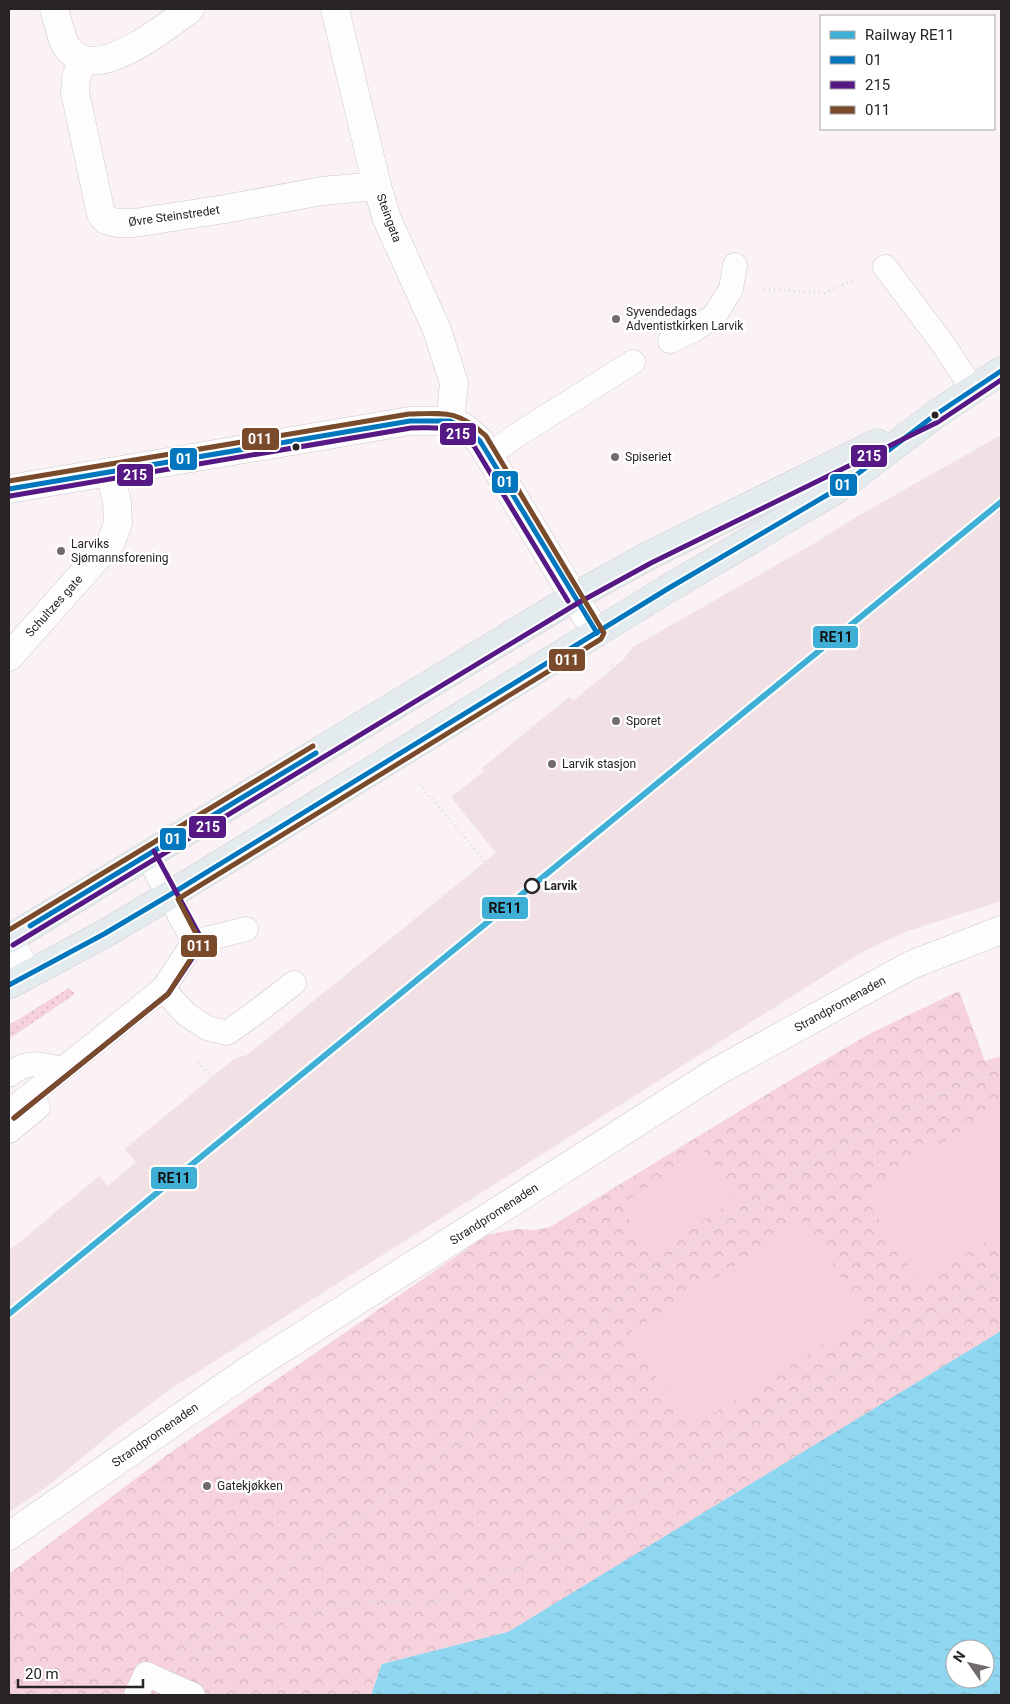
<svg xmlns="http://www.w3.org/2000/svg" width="1010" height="1704" viewBox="0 0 1010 1704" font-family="Roboto,sans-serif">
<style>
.built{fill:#f1e1e5}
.grass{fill:url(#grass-dots)}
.park{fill:url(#park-crowns)}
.pitch{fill:#f6d2dd}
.water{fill:url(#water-ripples);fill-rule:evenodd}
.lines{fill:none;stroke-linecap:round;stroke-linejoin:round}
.lane-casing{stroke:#cdc7c9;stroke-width:25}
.street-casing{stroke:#cdc7c9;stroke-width:29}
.secondary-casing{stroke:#cdc7c9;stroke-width:29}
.primary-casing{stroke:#d2cecf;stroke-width:29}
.path{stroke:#e0dede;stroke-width:3;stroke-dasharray:1 4;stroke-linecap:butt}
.lane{stroke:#fefdfd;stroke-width:24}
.street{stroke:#fefdfd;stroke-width:28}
.secondary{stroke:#fefdfd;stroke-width:28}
.primary{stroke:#e3ebee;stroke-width:28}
.bus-1-casing{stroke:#fff;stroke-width:9}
.bus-2-casing{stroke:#fff;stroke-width:9}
.bus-3-casing{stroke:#fff;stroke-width:9}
.bus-1{stroke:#0277bd;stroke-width:5}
.bus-2{stroke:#561885;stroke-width:5}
.bus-3{stroke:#7a4b2a;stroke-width:5}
.rail-1-casing{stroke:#fff;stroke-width:10}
.rail-1{stroke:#40afd6;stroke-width:6}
.poi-dot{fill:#726b6d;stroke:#fff;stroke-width:2}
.bus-dot{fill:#282325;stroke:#fff;stroke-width:2}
.stop-dot{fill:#fff;stroke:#282325;stroke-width:2.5}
.labels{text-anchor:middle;stroke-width:5;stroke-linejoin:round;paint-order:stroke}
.street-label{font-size:12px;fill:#282325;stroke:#fff}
.poi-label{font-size:12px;fill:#282325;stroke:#fff;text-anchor:start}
.stop-label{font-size:12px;font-weight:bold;fill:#282325;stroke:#fff;text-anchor:start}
.line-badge{stroke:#fff;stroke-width:2}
.badge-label{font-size:14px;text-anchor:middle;font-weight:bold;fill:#fff}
.pale-badge-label{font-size:14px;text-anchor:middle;font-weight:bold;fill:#111}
</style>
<defs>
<pattern id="grass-dots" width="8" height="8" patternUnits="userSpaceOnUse" patternTransform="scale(1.25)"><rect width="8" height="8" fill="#f6d2dd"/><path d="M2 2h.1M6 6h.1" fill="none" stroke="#d3b4be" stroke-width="1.8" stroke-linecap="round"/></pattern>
<pattern id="park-crowns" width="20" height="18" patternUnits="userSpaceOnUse" patternTransform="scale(1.25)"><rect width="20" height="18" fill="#f6d2dd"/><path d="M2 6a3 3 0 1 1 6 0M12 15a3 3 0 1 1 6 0" fill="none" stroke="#d3b4be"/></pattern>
<pattern id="water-ripples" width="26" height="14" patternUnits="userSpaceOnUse" patternTransform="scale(1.25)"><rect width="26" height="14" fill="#8fd6f1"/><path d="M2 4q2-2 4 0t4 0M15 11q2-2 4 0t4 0" fill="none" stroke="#7bb7ce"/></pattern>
</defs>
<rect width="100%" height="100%" fill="#faf2f4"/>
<!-- built -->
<path class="built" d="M1001,435V901L905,932L862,952L169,1390L114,1431L48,1486L9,1512V1251L99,1176L108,1186L136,1162L125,1149L234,1059L247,1055L496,853L451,797L484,771L482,768L569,697L573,701L623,660L633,647L815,543L851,520Z"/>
<!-- grass -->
<path class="grass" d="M69,988L75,994L9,1039V1025Z"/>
<!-- park -->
<path class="park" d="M959,991L985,1061L1001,1056V1332L508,1632L382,1664L371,1695H9V1574L167,1455L487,1235L516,1229L535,1230L550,1227L782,1085L871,1033Z"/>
<!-- pitch -->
<g class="pitch">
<path d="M1001,1106V1232L919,1284L862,1193Z"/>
<path d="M705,1151L736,1200L651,1254L620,1205Z"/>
<path d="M805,1221L866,1317L689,1429L629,1333Z"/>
</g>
<!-- water -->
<path class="water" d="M1001,1331V1695H371L382,1664L508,1632ZM955,1649H985V1679H955Z"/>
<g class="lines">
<defs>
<g id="lane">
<path d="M885,267L943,344L973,390"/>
<path d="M670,341L694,330L715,315L731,289L735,265"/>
<path d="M488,456L514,437L633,362"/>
<path d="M147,855L194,942"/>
<path d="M163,989L186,1014L207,1028L227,1033L255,1013L294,983"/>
<path d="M9,1075C28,1059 40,1064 62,1069"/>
<path d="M9,1112L163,989L194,942L246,929"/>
<path d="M9,1131L38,1107"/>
<path d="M136,1695L146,1674L193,1695"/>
</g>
<g id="street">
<path d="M54,9C57,18 62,42 68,49C72,53 79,59 84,60C115,67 166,27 190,9"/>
<path d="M335,9L377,186L387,219L437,330L454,383L450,421"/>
<path d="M82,60L76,78L75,92L101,214L106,220L117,223H134L225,209L322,191L377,186"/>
<path d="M9,657L111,542L118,523L117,502L110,472"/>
<path d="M9,940L28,973"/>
</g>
<g id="secondary">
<path d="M9,489L410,421H450L465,428L480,441L574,597L597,633"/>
<path d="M9,1536L250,1369L716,1072L911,965L1001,930"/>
</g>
<g id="primary">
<path d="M9,939L574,597L648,556L877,443"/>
<path d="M9,985L104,934L168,896L669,588L839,488L935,415L1001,371"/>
</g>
</defs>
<!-- lane casing -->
<use href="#lane" class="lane-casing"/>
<!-- street casing -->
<use href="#street" class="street-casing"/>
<!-- secondary casing -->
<use href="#secondary" class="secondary-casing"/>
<!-- primary casing -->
<use href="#primary" class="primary-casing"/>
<!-- path -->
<g class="path">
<path d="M764,289L824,293L855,280"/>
<path d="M611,665L661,723"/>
<path d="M419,784L485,861"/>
<path d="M324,996L329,1000L395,1076"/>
<path d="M198,1062L212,1078"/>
<path d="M68,1345L910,651"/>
<path d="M177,1651L444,1453L579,1340L649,1271L740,1213L798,1171L890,1117L1001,1067"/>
<path d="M194,1657L352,1600L433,1603L519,1568L1001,1273"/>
</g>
<!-- lane -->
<use href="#lane" class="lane"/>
<!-- street -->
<use href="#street" class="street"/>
<!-- secondary -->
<use href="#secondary" class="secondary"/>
<!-- primary -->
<use href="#primary" class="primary"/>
<defs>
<g id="bus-1">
<path d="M9,489L410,421H450L465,428L480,441L597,633"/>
<path d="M30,926L316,753"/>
<path d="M9,985L104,934L168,896L669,588L839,488L935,415L1001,371"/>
</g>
<g id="bus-2">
<path d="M10,496L411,428C442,428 449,424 474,446L568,601"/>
<path d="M13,945L578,603L651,563L938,422L1001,380"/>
<path d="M14,1118L168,994L201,945V938L154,851"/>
</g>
<g id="bus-3">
<path d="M9,481L409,414C446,413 458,410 486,436L604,633L601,639L178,899L201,943L168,994L14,1118"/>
<path d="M9,930L313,746"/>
</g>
</defs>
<!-- bus-1 casing -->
<use href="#bus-1" class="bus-1-casing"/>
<!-- bus-2 casing -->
<use href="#bus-2" class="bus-2-casing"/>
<!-- bus-3 casing -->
<use href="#bus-3" class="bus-3-casing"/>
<!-- bus-1 -->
<use href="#bus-1" class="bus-1"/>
<!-- bus-2 -->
<use href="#bus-2" class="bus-2"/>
<!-- bus-3 -->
<use href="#bus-3" class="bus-3"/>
<defs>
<path id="rail-1" d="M9,1314C339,1042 671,773 1001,502"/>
</defs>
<!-- rail-1 casing -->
<use href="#rail-1" class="rail-1-casing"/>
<!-- rail-1 -->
<use href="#rail-1" class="rail-1"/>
</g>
<!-- markers -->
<g class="poi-dot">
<circle cx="616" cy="319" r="5"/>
<circle cx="615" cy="457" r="5"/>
<circle cx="61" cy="551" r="5"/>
<circle cx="616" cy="721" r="5"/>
<circle cx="552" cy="764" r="5"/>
<circle cx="207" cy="1486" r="5"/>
</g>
<g class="bus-dot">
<circle cx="935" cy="415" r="4.5"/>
<circle cx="296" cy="447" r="4.5"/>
</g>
<circle class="stop-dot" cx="532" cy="886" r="7"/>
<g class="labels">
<!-- street labels -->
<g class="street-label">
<text transform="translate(174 216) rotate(-8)" y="4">Øvre Steinstredet</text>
<text transform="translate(389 218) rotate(70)" y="4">Steingata</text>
<text transform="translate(54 606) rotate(-48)" y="4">Schultzes gate</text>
<text transform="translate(840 1004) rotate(-29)" y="4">Strandpromenaden</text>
<text transform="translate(494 1214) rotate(-33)" y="4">Strandpromenaden</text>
<text transform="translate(155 1435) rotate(-35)" y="4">Strandpromenaden</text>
</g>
<!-- poi labels -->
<g class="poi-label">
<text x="626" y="316">Syvendedags<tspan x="626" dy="14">Adventistkirken Larvik</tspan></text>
<text x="625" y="461">Spiseriet</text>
<text x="71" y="548">Larviks<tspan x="71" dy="14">Sjømannsforening</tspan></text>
<text x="626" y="725">Sporet</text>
<text x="562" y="768">Larvik stasjon</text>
<text x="217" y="1490">Gatekjøkken</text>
</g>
<!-- stop labels -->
<g class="stop-label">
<text x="544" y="890">Larvik</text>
</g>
</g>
<g class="line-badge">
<rect x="439" y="422" width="38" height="24" rx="5" fill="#561885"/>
<rect x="241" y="427" width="39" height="24" rx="5" fill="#7a4b2a"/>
<rect x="850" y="444" width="38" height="24" rx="5" fill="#561885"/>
<rect x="169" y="447" width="29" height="24" rx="5" fill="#0277bd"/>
<rect x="116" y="463" width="38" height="24" rx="5" fill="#561885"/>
<rect x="491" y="470" width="28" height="24" rx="5" fill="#0277bd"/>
<rect x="829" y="473" width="29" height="24" rx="5" fill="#0277bd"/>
<rect x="812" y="625" width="47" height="24" rx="5" fill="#40afd6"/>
<rect x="548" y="648" width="38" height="24" rx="5" fill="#7a4b2a"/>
<rect x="188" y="815" width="39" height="24" rx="5" fill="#561885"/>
<rect x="159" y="827" width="28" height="24" rx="5" fill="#0277bd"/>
<rect x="481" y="896" width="48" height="24" rx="5" fill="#40afd6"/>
<rect x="180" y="934" width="38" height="24" rx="5" fill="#7a4b2a"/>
<rect x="150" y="1166" width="48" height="24" rx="5" fill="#40afd6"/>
</g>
<g class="badge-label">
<text x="458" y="439">215</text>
<text x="260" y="444">011</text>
<text x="869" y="461">215</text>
<text x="184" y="464">01</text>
<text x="135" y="480">215</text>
<text x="505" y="487">01</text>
<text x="843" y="490">01</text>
<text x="567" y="665">011</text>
<text x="208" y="832">215</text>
<text x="173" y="844">01</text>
<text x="199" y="951">011</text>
</g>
<g class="pale-badge-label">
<text x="836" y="642">RE11</text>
<text x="505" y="913">RE11</text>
<text x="174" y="1183">RE11</text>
</g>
<!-- border -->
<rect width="1010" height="1704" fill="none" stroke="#282325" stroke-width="20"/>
<!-- legend -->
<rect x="820" y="15" width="175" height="115" fill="#ffffff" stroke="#a9a7a8"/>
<rect x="830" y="31" width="25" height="8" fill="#40afd6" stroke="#a9a7a8"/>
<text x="865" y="40" font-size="15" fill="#282325">Railway RE11</text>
<rect x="830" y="56" width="25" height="8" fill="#0277bd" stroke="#a9a7a8"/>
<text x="865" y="65" font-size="15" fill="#282325">01</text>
<rect x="830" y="81" width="25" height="8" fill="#561885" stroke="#a9a7a8"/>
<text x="865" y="90" font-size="15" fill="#282325">215</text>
<rect x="830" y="106" width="25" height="8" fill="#7a4b2a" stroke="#a9a7a8"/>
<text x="865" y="115" font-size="15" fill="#282325">011</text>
<!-- north arrow -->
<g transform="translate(970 1664) rotate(304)"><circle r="24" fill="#ffffff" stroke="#a9a7a8"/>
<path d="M0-4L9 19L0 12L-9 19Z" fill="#726b6d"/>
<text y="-8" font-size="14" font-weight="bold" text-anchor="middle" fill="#282325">N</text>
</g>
<!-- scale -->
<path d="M18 1679v8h125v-8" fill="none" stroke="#282325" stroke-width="2.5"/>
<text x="25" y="1679" font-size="15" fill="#282325" stroke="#ffffff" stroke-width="4" paint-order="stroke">20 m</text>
</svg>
